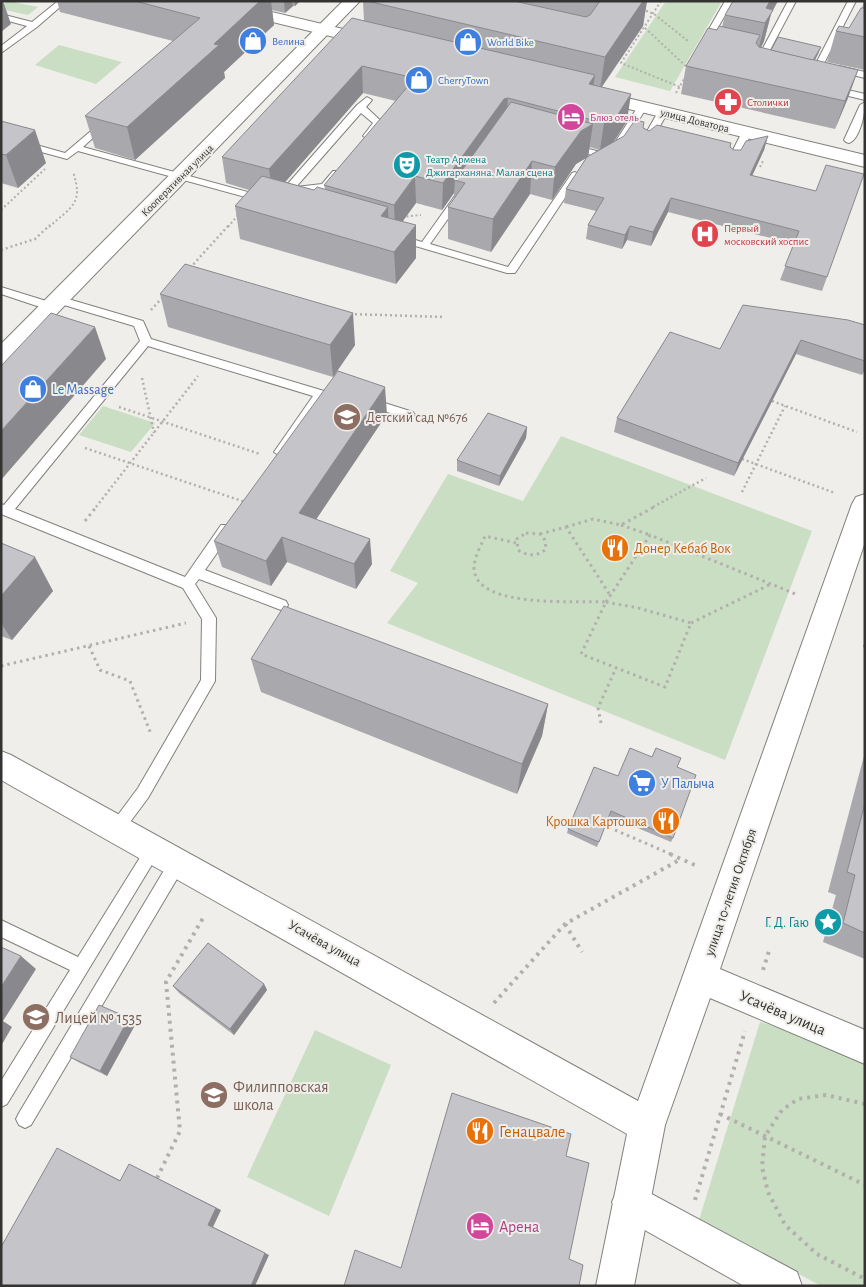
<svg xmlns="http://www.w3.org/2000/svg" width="866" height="1287" viewBox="0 0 866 1287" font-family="'Alegreya Sans',sans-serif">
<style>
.green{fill:#c9dec3}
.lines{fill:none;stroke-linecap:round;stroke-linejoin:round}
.service-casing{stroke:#82807c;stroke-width:2}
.minor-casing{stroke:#82807c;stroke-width:2}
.tertiary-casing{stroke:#82807c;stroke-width:2}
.path-far3{stroke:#b2b0ad;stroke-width:2;stroke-dasharray:2 2.5;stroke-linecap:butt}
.path-far2{stroke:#b2b0ad;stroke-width:2.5;stroke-dasharray:2 3;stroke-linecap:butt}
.path-far1{stroke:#b2b0ad;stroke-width:3;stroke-dasharray:2.5 4;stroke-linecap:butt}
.path{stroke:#b2b0ad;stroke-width:4;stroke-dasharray:3 5;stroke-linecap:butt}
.service{fill:#fff;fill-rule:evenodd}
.minor{fill:#fff;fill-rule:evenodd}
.tertiary{fill:#fff;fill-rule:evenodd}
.wall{fill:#a9a9ad;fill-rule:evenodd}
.shaded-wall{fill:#89898d}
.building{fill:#c4c4c9;stroke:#89898d}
.labels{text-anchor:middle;stroke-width:4;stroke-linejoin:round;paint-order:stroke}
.far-shop-label{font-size:11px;fill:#366cbe;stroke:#f0eeea;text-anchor:start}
.far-health-label{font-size:11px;fill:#be3a42;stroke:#f0eeea;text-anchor:start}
.far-hotel-label{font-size:11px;fill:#b23c85;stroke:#f0eeea;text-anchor:start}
.far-street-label{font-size:11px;fill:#343331;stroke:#f0eeea}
.far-culture-label{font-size:11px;fill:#0d838f;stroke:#f0eeea;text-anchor:start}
.shop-label{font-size:14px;fill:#366cbe;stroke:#f0eeea;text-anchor:start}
.education-label{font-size:14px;fill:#785e54;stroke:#f0eeea;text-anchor:start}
.food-label{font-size:14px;fill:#c56008;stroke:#f0eeea;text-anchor:start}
.street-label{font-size:14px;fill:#343331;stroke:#f0eeea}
.culture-label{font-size:14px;fill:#0d838f;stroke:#f0eeea;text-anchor:end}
.near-street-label{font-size:16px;fill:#343331;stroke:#f0eeea}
.near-education-label{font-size:16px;fill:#785e54;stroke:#f0eeea;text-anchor:start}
.near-food-label{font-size:16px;fill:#c56008;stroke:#f0eeea;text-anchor:start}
.near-hotel-label{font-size:16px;fill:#b23c85;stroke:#f0eeea;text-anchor:start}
</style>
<rect width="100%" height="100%" fill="#f0eeea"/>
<!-- green -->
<g class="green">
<path d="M8,1L38,7L28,15L1,9V6Z"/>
<path d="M666,1H722L670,91L615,77Z"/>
<path d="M59,45L122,62L96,84L35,65Z"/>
<path d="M103,406L155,423L131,452L79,435Z"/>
<path d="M561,436L812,531L725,760L387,623L418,583L390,571L448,474L523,501Z"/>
<path d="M760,1022L793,1031L865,1063V1286H821L699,1220Z"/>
<path d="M315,1030L391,1065L329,1216L247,1177Z"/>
</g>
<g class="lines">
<defs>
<g id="service">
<path d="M58,1H67L37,27L1,53V46L27,26L1,19V14L32,22Z"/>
<path d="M725,1H733L708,45H702L701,43Z"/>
<path d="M788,1H796L762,65L755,67L754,65Z"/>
<path d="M848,1H856L816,79L812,82L809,81L808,79Z"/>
<path d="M839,66L865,72V78L836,71L835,69Z"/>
<path d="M831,86L865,94V100L828,91V87Z"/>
<path d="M367,97L372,100L366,107L383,123L371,138L368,139L363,136L373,123L361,113L296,187L322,184L333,171H339L341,173L328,189L290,193L284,199H278V195L357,105Z"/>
<path d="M865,102C865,113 860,139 849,143L846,142L844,140L860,105Z"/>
<path d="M642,104L647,107L621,148L601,158L566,147L571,144L600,152L614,144L639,105Z"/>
<path d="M663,109L668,112L652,140L647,143L644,142L642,140L658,112Z"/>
<path d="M105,119L108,120V124L83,147L266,197L268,199L266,201H260L78,151L67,159L1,141V135L65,153Z"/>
<path d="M747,129L752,132L738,160L736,162H730L728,160L742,132Z"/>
<path d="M575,172L580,175L515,273H507L395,240L394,238L399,235L422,242L457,193H463L465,195L430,244L508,267L572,173Z"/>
<path d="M1,287L56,304L57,307L52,311L1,294Z"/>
<path d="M58,296L143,321L151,339L324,391L326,394L284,455L280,456L274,452L313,396L148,346L15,509L185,577L221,525H231L232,529L231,533L205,570L286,601L288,605L286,609L281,610L199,579L195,584L216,618L215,681L148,798L122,833L117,835L112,833L109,828L112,823L138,788L201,680L202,619L183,588L1,514V504L4,505L140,341L134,326L54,302L53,300Z"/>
<path d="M369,398L413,412L415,415L409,419L365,405L363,402Z"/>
<path d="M154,841L159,843L162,848L159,853L7,1104L1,1107V1081L70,970L1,937V920L78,957L149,843Z"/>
<path d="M178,855L184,857L186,862L184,867L31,1125L25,1128L19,1125L16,1119L19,1113L172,857Z"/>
</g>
<g id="minor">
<path d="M197,1H226L381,38L384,42L381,46L375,47L199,4Z"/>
<path d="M594,90L865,155V167L588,99L585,95L588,91Z"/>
<path d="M631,1183L797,1272L802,1286H744L618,1215L612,1202L618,1189Z"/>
</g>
<g id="tertiary">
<path d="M343,1H360L9,363L1,366V344Z"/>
<path d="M865,494V542L720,969L865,1030V1064L710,998L665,1125L634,1286H596L627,1134L1,780V751L11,755L638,1101L852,504L856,497Z"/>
</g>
</defs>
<!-- service casing -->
<use href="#service" class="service-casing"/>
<!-- minor casing -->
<use href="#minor" class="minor-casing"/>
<!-- tertiary casing -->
<use href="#tertiary" class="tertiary-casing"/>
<!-- path-far3 -->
<g class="path-far3">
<path d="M661,1L621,63L680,87"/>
<path d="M642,9L654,14L688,41"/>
<path d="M645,28L689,69"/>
<path d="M676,93L684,79"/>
<path d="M760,167L764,159"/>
<path d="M1,210L45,169"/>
<path d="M402,217L421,215"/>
<path d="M49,227C71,207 84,204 73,172"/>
<path d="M228,227L238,215"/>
</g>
<!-- path-far2 -->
<g class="path-far2">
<path d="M1,250L35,239L50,225"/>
<path d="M190,268L229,225"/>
<path d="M151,310L162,298"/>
<path d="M350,314L444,317"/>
<path d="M142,378L154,433"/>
<path d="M772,401L857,432"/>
<path d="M119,407L260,454"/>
<path d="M85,448L245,502"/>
<path d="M742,459L835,493"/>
<path d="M742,492L785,406"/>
<path d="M96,507L198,376"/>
<path d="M653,507L706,478"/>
</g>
<!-- path-far1 -->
<g class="path-far1">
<path d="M85,521L97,506"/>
<path d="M621,525L650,535"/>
<path d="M566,527L593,519L621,525L656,506"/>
<path d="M526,533L540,534L545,540L546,549C537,557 528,556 518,550L517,539Z"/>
<path d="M540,534L566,527L610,595"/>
<path d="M516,543L485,536C481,546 474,557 474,568C475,610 579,600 606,602"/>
<path d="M606,602L638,608L691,623L665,687L581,654Z"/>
<path d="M606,602L650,535L798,595"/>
<path d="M691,623L771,584"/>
<path d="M89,646L100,670L130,681L151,734"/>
<path d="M863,646H865"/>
<path d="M1,666L186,623"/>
<path d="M601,723L598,708L616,668"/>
<path d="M615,830L673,855"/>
</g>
<!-- path -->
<g class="path">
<path d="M670,854L697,866"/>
<path d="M565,924L582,952"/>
<path d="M763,970L769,951"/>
<path d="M494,1003L565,924L681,859"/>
<path d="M865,1104L826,1095L798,1099L782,1110L765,1136L762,1167L768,1192L785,1225L817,1254L865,1279"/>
<path d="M720,1114L865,1185"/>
<path d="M157,1178L180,1131L166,982L203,918"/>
<path d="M695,1200L745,1031"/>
</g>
<!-- service -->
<use href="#service" class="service"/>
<!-- minor -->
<use href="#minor" class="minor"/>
<!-- tertiary -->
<use href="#tertiary" class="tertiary"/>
</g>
<!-- wall -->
<g class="wall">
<path d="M57,1H300L295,6H293L285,13L272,10L274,25L224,72L225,78L135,160L95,148L85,116L173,41L60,12Z"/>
<path d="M363,1H514L534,5L516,1H647L643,26L602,87L627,121L613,142L644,128L649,131L731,143L730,147L734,150H741L768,136L764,150L752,176L816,191L827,277L822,291L780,280L794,244L668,212L651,246L627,240L622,249L586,239L588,225L596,211L564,203L566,189L586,158L576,164L552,200L530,194L491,252L448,239V207L454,199V193L442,210L416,203L402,222L416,258L396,284L240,239L235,206L249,190L226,183L222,157L364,21ZM363,93L396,101L324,185L325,189L314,190L285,182ZM590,147L599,150L588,156Z"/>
<path d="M864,1H865V70L827,62L836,31L849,28L862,8Z"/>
<path d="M771,14L764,41L761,48L771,50L821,47L818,54L815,60L858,70L848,98L835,129L681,94L686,66L717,30L722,27L725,15Z"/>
<path d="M1,121L46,163L18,188L1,183Z"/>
<path d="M160,294L355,345L333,377L168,327Z"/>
<path d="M865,325V370L862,375L796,354L734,476L614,432L617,418L720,349Z"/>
<path d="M387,414L316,519L372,564L356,589L287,562L271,586L222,567L214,541Z"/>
<path d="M527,427L526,438L499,486L457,471V460Z"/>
<path d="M1,543L53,591L12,640L1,636Z"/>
<path d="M251,659L548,704L542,736L517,794L261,692Z"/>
<path d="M865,752V959L823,942L836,895L828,892Z"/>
<path d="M677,767L673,838L671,842L609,816L597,847L567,833L568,829L618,776Z"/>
<path d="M264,984L267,990L234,1035L179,993L173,986Z"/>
<path d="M129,1018L135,1025L107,1076L78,1062L70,1057Z"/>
</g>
<!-- shaded-wall -->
<g class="shaded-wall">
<path d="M1,1H3L11,24L1,32Z"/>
<path d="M260,1H271L274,25L224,72L225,78L135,160L127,127L214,44Z"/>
<path d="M284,1H292L293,6L285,13Z"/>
<path d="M294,1H300L295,6Z"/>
<path d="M634,1H647L643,26L600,89L605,57Z"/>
<path d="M770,1H778L771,14L764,41L757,55L765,23L766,8Z"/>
<path d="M821,47L818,54L805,79L807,72Z"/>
<path d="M362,66L363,93L273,196L269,169Z"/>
<path d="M858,70L848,98L835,129L845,101Z"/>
<path d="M595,75L591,102L589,84Z"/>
<path d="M631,94L627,121L613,143L600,150L604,123Z"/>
<path d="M508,98L506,125L455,180L454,193L442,210L443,183L504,99Z"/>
<path d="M593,124L588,157L576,164L552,200L555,167L581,131Z"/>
<path d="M35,130L46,163L18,188L6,155Z"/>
<path d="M768,136L764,150L746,189L750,175Z"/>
<path d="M532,161L530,194L491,252L493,219Z"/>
<path d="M415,176L416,203L395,232L394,205Z"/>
<path d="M671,198L668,212L651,246L653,232Z"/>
<path d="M388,207L389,240L381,216Z"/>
<path d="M416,225V258L396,284L394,252Z"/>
<path d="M630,226L627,240L622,249L625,235Z"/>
<path d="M353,313L355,345L333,377L330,345Z"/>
<path d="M95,327L106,359L1,480V431Z"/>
<path d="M801,340L796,354L734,476L738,463Z"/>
<path d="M385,387L387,414L303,539L299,513Z"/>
<path d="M527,427L526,438L499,486L500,476Z"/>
<path d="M282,537L287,562L271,586L266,561Z"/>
<path d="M370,539L372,564L356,589L354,564Z"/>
<path d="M35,557L53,591L12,640L1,623V596Z"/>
<path d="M548,704L542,736L517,794L522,764Z"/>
<path d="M21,956L36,969L3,1021L12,1027L1,1046V987Z"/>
<path d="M264,984L267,990L234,1035L230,1029Z"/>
<path d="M129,1018L135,1025L107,1076L100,1071Z"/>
<path d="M57,1148L65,1152L127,1184L120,1181Z"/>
<path d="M129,1164L221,1210L213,1227L269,1255L255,1286H251L208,1225Z"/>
</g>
<!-- building -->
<g class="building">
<path d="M135,1H260L214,44L219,45L127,127L85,116L200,18Z"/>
<path d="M367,1H514L586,17L590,15L600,1H643L605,57Z"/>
<path d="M733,1H770L766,8L773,10L765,23L725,15Z"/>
<path d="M861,8H865V37L836,31L839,26L849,28Z"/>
<path d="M352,18L595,75L589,84L631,94L617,116L604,123L508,98L504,99L443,183L415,176L394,205L324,185L415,78L362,66L269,169L222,157Z"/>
<path d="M719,26L760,35L756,43L759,47L858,70L845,101L686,66L708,28L717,30Z"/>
<path d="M778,37L821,47L813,60L771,50Z"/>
<path d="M511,102L593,124L581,131L555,167L532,161L493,219L448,207L465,183L455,180Z"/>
<path d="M635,120L644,122L643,128L649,131L657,125L731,143L730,147L734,150H741L746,141L768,136L750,175L816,191L826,165L864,174L827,277L785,266L799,231L671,198L653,232L630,226L625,235L588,225L604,198L566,189L587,157L624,136Z"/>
<path d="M1,121L35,130L6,155L1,154Z"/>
<path d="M262,176L314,190L317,187L388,207L381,216L416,225L394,252L235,206Z"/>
<path d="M185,264L353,313L330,345L160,294Z"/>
<path d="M743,305L848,320L865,325V361L801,340L738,463L617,418L670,332L720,349Z"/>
<path d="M51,313L95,327L1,431V366Z"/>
<path d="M338,371L385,387L299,513L370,539L354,564L282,537L266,561L214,541Z"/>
<path d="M488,413L527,427L500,476L457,460Z"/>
<path d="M1,543L35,557L1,596Z"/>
<path d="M284,606L548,704L522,764L251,659Z"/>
<path d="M630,748L652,757L656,748L681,758L677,767L696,775L673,838L611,811L599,842L568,829L594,767L618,776Z"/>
<path d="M865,803V933L843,923L855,875L847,872Z"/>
<path d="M208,943L264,984L230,1029L173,986Z"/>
<path d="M1,947L21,956L1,987Z"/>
<path d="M99,1005L129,1018L100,1071L70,1057Z"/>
<path d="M452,1093L571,1134L566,1156L589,1163L569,1259L583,1265L579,1286H344L355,1250L401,1268Z"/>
<path d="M57,1148L120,1181L129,1164L216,1208L208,1225L265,1253L251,1286H1V1247Z"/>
</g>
<!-- icons -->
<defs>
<symbol id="shop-disc" viewBox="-11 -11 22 22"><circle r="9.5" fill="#3f7fe0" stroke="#f0eeea"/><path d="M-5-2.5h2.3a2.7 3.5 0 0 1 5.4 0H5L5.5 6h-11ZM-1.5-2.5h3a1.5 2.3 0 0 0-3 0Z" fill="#fff"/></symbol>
<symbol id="pharmacy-disc" viewBox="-11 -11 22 22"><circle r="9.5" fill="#e0444e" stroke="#f0eeea"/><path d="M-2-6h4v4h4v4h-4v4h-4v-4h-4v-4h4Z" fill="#fff"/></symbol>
<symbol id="hotel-disc" viewBox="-11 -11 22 22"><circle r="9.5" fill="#d1479c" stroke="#f0eeea"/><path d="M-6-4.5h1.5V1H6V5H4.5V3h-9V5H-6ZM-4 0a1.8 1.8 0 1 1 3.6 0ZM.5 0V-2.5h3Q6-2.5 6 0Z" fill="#fff"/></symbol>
<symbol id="theatre-disc" viewBox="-11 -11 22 22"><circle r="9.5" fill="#0f9aa8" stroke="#f0eeea"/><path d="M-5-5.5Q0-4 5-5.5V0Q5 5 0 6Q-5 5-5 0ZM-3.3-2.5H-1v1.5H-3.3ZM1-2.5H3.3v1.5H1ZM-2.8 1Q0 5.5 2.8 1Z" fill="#fff"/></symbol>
<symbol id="hospital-disc" viewBox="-11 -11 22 22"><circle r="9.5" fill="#e0444e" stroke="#f0eeea"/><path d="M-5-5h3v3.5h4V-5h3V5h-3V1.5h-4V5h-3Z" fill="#fff"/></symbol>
<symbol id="school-disc" viewBox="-11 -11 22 22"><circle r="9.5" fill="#8d6e63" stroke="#f0eeea"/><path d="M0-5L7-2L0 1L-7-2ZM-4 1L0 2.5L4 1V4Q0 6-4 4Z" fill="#fff"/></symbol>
<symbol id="restaurant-disc" viewBox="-11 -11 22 22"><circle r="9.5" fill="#e8710a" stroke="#f0eeea"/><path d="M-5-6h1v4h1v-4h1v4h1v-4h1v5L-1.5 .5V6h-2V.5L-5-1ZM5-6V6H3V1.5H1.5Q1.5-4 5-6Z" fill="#fff"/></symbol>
<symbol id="supermarket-disc" viewBox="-11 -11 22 22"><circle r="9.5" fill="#3f7fe0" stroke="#f0eeea"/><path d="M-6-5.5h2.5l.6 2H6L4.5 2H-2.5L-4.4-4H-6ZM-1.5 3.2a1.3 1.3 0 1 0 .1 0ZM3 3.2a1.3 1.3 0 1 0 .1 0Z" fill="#fff"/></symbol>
<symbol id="sight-disc" viewBox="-11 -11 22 22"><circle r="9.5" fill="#0f9aa8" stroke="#f0eeea"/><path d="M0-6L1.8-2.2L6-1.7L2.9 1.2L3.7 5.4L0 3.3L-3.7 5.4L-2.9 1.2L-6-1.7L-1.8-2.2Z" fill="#fff"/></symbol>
</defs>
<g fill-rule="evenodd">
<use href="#shop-disc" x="237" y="25" width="32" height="32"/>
<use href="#shop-disc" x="452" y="26" width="32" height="32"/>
<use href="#shop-disc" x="403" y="64" width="32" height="32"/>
<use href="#pharmacy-disc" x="712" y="86" width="32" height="32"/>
<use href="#hotel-disc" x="555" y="101" width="32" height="32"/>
<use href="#theatre-disc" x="391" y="149" width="32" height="32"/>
<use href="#hospital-disc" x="689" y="218" width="32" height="32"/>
<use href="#shop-disc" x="17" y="373" width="32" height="32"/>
<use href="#school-disc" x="331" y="401" width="32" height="32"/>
<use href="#restaurant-disc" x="599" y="532" width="32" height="32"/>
<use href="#supermarket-disc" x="626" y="767" width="32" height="32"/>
<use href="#restaurant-disc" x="650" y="805" width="32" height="32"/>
<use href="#sight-disc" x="812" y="906" width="32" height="32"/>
<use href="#school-disc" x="20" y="1001" width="32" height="32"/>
<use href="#school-disc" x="198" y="1079" width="32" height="32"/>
<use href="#restaurant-disc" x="464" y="1115" width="32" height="32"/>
<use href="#hotel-disc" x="464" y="1210" width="32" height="32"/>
</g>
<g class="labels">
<!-- far-shop labels -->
<g class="far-shop-label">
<text x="272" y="45">Велина</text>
<text x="487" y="46">World Bike</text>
<text x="438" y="84">CherryTown</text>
</g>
<!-- far-health labels -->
<g class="far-health-label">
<text x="747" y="106">Столички</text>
<text x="724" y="232">Первый<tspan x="724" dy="13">московский хоспис</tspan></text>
</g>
<!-- far-hotel labels -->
<g class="far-hotel-label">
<text x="590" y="121">Блюз отель</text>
</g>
<!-- far-street labels -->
<g class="far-street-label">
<text transform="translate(695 120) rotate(14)" y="4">улица Доватора</text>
<text transform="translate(177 180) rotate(-45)" y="4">Кооперативная улица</text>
</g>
<!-- far-culture labels -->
<g class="far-culture-label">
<text x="426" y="163">Театр Армена<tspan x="426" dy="13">Джигарханяна. Малая сцена</tspan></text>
</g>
<!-- shop labels -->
<g class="shop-label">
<text x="52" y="394">Le Massage</text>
<text x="661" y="788">У Палыча</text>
</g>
<!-- education labels -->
<g class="education-label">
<text x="366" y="422">Детский сад №676</text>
</g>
<!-- food labels -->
<g class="food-label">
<text x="634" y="553">Донер Кебаб Вок</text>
<text x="647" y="826" text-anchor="end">Крошка Картошка</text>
</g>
<!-- street labels -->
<g class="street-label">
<text transform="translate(730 892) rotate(-71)" y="5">улица 10-летия Октября</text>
<text transform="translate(325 943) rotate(29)" y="5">Усачёва улица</text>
</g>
<!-- culture labels -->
<g class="culture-label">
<text x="809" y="927">Г. Д. Гаю</text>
</g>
<!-- near-street labels -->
<g class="near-street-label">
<text transform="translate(783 1012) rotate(23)" y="6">Усачёва улица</text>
</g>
<!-- near-education labels -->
<g class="near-education-label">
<text x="55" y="1023">Лицей № 1535</text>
<text x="233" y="1092">Филипповская<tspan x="233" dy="18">школа</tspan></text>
</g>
<!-- near-food labels -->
<g class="near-food-label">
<text x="499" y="1137">Генацвале</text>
</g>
<!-- near-hotel labels -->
<g class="near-hotel-label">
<text x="499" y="1232">Арена</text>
</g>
</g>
<!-- border -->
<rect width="866" height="1287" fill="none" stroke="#343331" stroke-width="5"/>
</svg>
